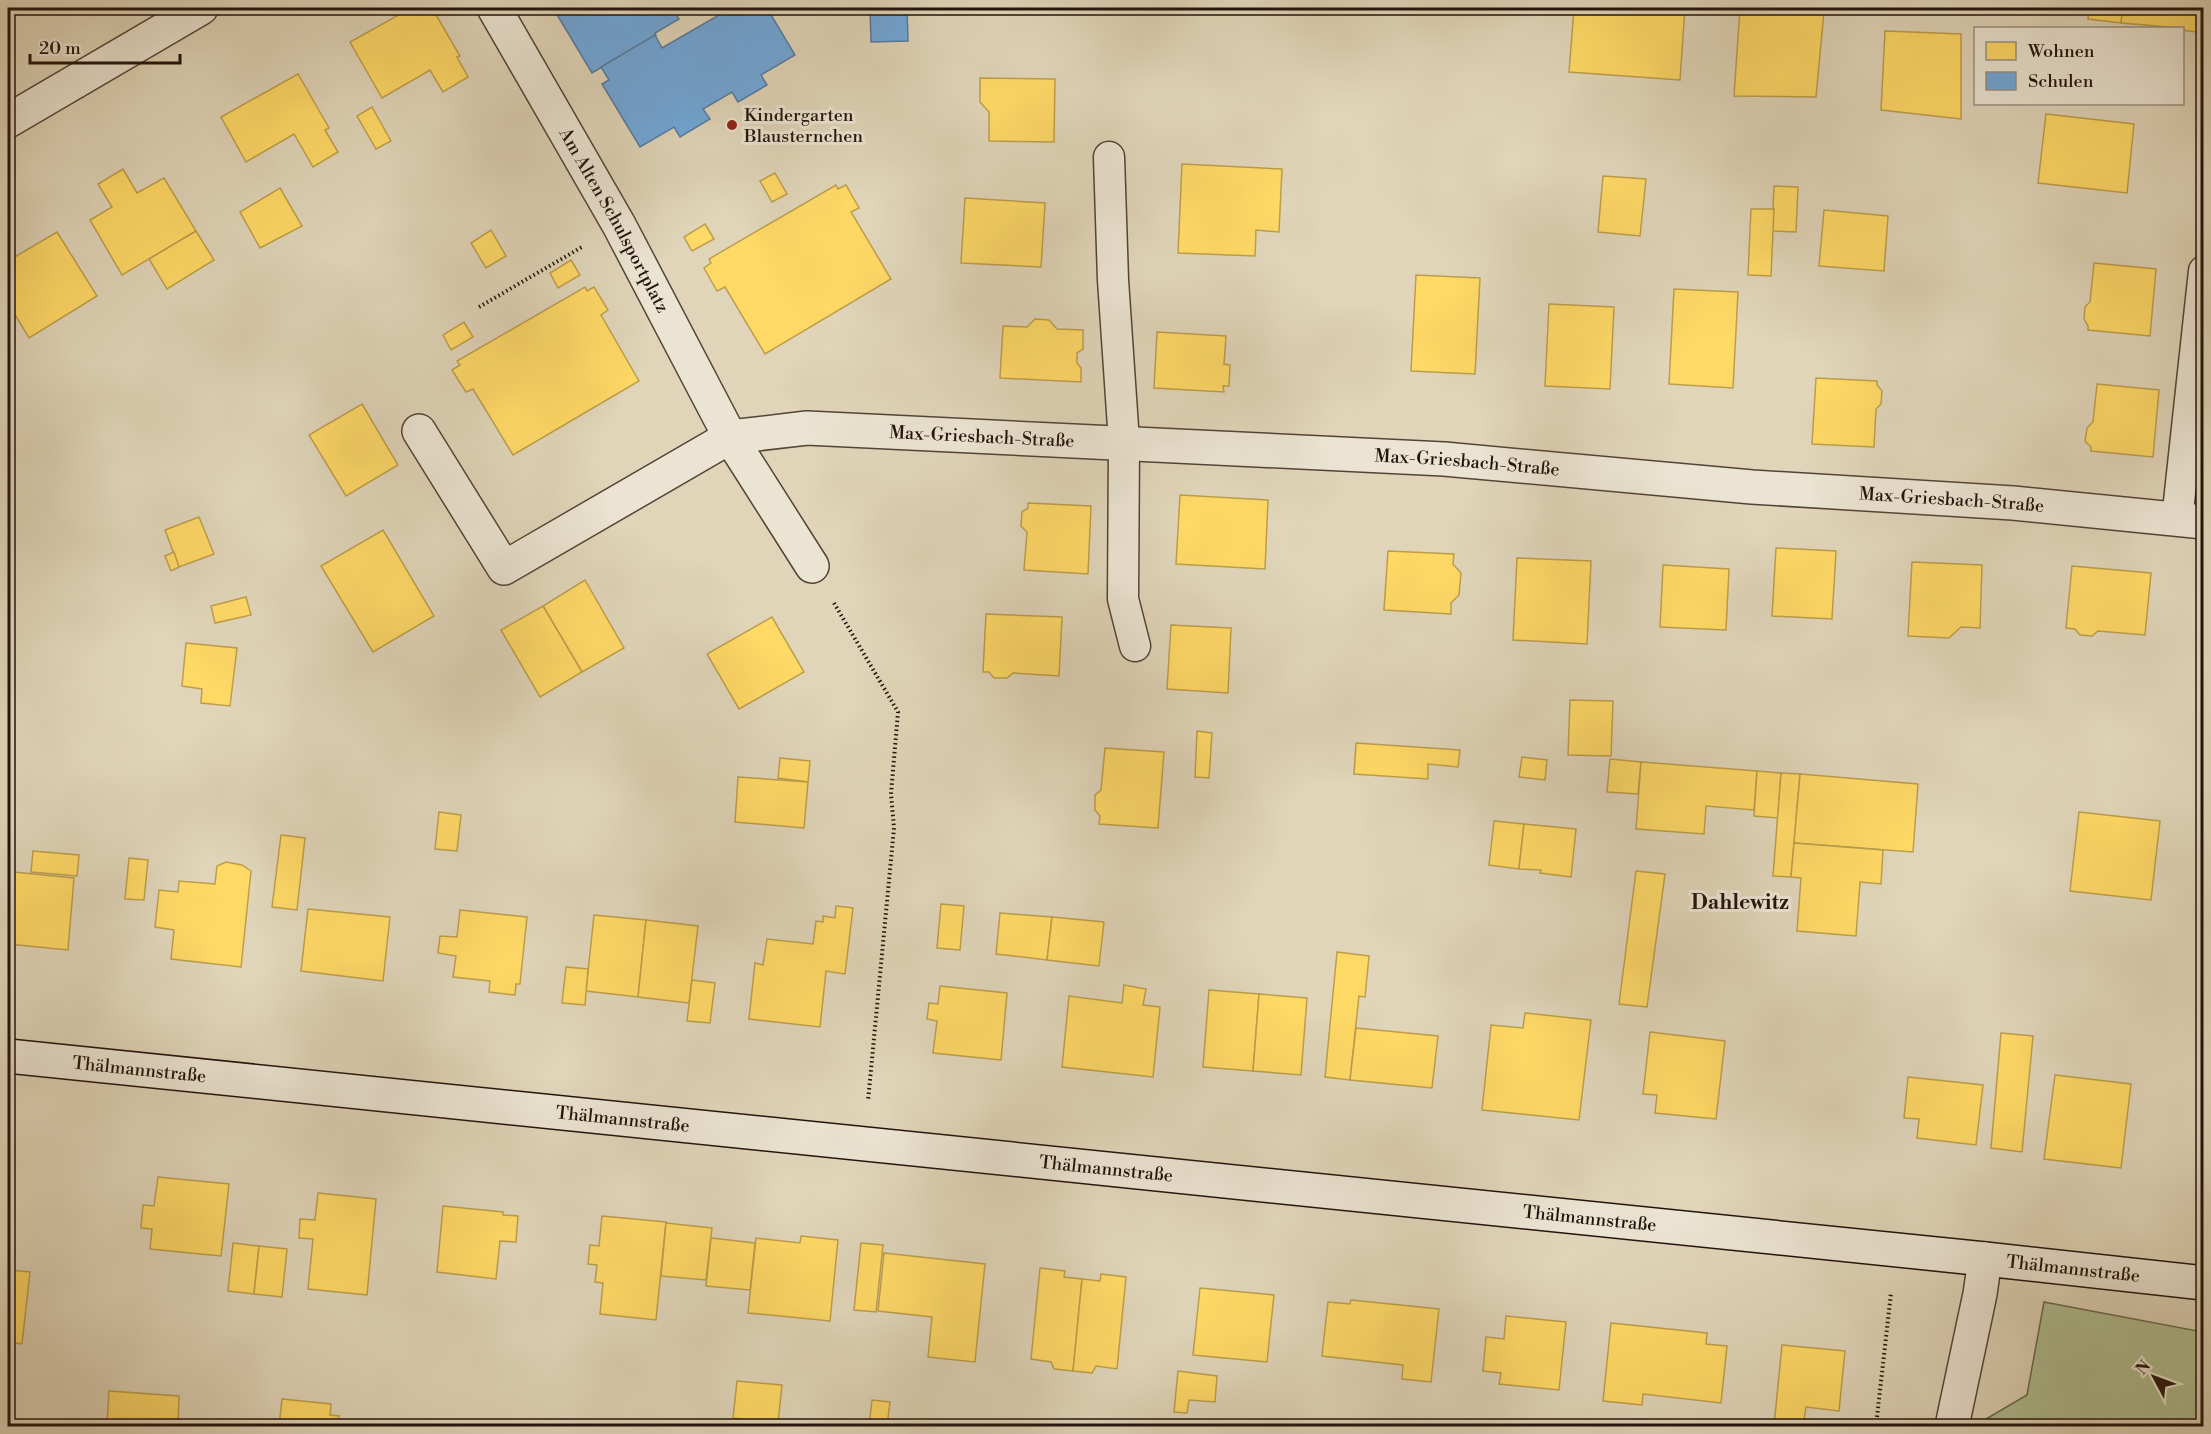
<svg xmlns="http://www.w3.org/2000/svg" width="2211" height="1434" viewBox="0 0 2211 1434" font-family="'Libre Bodoni',serif">
<style>
.green{fill:#afbe91;stroke:#68684e;stroke-width:1.5}
.homes{fill:#ffd966;stroke:#bd9e4b;stroke-width:1.5}
.schools{fill:#6fa8dc;stroke:#587b9e;stroke-width:1.5}
.lines{fill:none;stroke-linecap:round;stroke-linejoin:round}
.service-casing{stroke:#524437;stroke-width:33}
.minor-casing{stroke:#524437;stroke-width:36}
.secondary-casing{stroke:#22130c;stroke-width:36}
.path{stroke:#22130c;stroke-width:4;stroke-dasharray:1.5 3;stroke-linecap:butt}
.service{stroke:#ebe4d2;stroke-width:30}
.minor{stroke:#ebe4d2;stroke-width:33}
.secondary{stroke:#ebe4d2;stroke-width:33}
.poi-dot{fill:#8f2418;stroke:#ebe4d2;stroke-width:2}
.labels{text-anchor:middle;stroke-width:6;stroke-linejoin:round;paint-order:stroke}
.poi-label{font-size:18px;fill:#22130c;stroke:#ebe4d2;text-anchor:start}
.street-label{font-size:18px;fill:#22130c;stroke:#ebe4d2}
.quarter-label{font-size:21px;font-weight:bold;fill:#22130c;stroke:#ebe4d2}
</style>
<rect width="100%" height="100%" fill="#e0d5b9"/>
<filter id="stains"><feTurbulence type="fractalNoise" baseFrequency=".00333" numOctaves="4"/><feColorMatrix values="0 0 0 0 .2 0 0 0 0 .09 0 0 0 0 .02 0 0 0 .5 -.17"/></filter>
<radialGradient id="worn" r=".72"><stop offset=".6" stop-color="#630" stop-opacity="0"/><stop offset="1" stop-color="#630" stop-opacity=".3"/></radialGradient>
<!-- green -->
<path class="green" d="M2044,1302L2203,1332V1426H1974L2027,1395Z"/>
<!-- homes -->
<g class="homes">
<path d="M411,8H432L460,56L457,57L468,77L443,92L430,70L382,98L350,42Z"/>
<path d="M1574,8H1685L1680,80L1569,72Z"/>
<path d="M1740,8L1824,11L1816,97L1734,96Z"/>
<path d="M2089,8H2123L2121,23L2088,19Z"/>
<path d="M2123,8H2204V33L2182,30V28L2121,23Z"/>
<path d="M1885,31L1961,34V119L1881,110Z"/>
<path d="M298,74L329,128L325,130L338,152L313,167L294,134L246,162L221,117Z"/>
<path d="M980,78L1055,79L1054,142L989,141V112L980,102Z"/>
<path d="M372,107L391,141L376,149L357,116Z"/>
<path d="M2046,114L2134,124L2127,193L2038,183Z"/>
<path d="M1182,164L1282,169L1279,232L1256,230L1255,256L1178,253Z"/>
<path d="M123,169L137,193L164,178L196,231L122,275L90,220L112,207L98,184Z"/>
<path d="M775,173L787,194L772,202L760,181Z"/>
<path d="M1603,176L1646,179L1640,236L1598,232Z"/>
<path d="M836,185L838,189L846,185L859,208L851,212L891,279L765,354L725,287L717,291L704,268L711,263L709,259Z"/>
<path d="M1774,186L1798,187L1796,232L1772,231Z"/>
<path d="M280,188L302,226L260,248L240,212Z"/>
<path d="M965,198L1045,203L1041,267L961,263Z"/>
<path d="M1751,209H1774L1771,276L1748,275Z"/>
<path d="M1824,210L1888,216L1884,271L1819,266Z"/>
<path d="M705,224L714,239L692,251L684,237Z"/>
<path d="M491,230L506,256L486,268L471,243Z"/>
<path d="M196,231L214,260L167,289L149,259Z"/>
<path d="M57,232L97,296L29,338L8,303V261Z"/>
<path d="M571,260L580,275L558,288L550,273Z"/>
<path d="M2094,263L2156,269L2150,336L2088,330V326L2084,319L2085,307L2090,302Z"/>
<path d="M1416,275L1480,278L1475,374L1411,371Z"/>
<path d="M585,287L587,291L594,287L608,310L601,315L639,381L513,455L473,389L466,392L452,370L460,365L457,361Z"/>
<path d="M1674,289L1738,292L1733,388L1669,384Z"/>
<path d="M1549,304L1614,307L1610,389L1545,386Z"/>
<path d="M1035,319L1049,320L1057,329L1083,330V349L1077,353V363L1081,368V382L1000,378L1003,326L1027,327Z"/>
<path d="M464,322L473,337L451,350L443,335Z"/>
<path d="M1157,332L1226,336L1224,364L1230,365L1229,386H1223L1224,392L1154,388Z"/>
<path d="M1816,378L1877,381V385L1882,391L1881,404L1876,409L1874,447L1812,444Z"/>
<path d="M2097,384L2159,390L2153,457L2091,451V447L2085,441L2087,428L2093,422Z"/>
<path d="M362,404L398,465L346,496L309,435Z"/>
<path d="M1180,495L1268,500L1265,569L1176,564Z"/>
<path d="M1028,503L1091,506L1088,574L1024,570L1027,532L1021,526L1022,512L1028,508Z"/>
<path d="M199,517L214,554L179,567L165,530Z"/>
<path d="M383,530L434,616L373,652L321,566Z"/>
<path d="M1776,548L1836,551L1832,619L1772,616Z"/>
<path d="M1388,551L1454,554L1453,564L1461,573L1459,595L1451,603V614L1384,610Z"/>
<path d="M174,552L179,567L171,571L165,556Z"/>
<path d="M1517,558L1591,561L1587,644L1513,640Z"/>
<path d="M1912,562L1982,565L1980,628L1961,627L1949,638L1908,636Z"/>
<path d="M1663,565L1729,569L1726,630L1660,627Z"/>
<path d="M2072,566L2151,573L2145,635L2098,631L2092,636L2080,635L2075,629L2066,628Z"/>
<path d="M585,580L624,648L582,672L543,606Z"/>
<path d="M246,597L251,615L215,623L211,606Z"/>
<path d="M543,606L582,672L540,697L501,630Z"/>
<path d="M986,614L1062,617L1059,676L1013,673L1007,678H994L989,672H983Z"/>
<path d="M772,617L804,672L739,709L707,654Z"/>
<path d="M1171,625L1231,628L1228,693L1167,689Z"/>
<path d="M186,643L237,648L230,706L201,703L202,689L182,686Z"/>
<path d="M1570,700L1613,701L1611,756L1568,755Z"/>
<path d="M1197,731L1212,733L1209,778L1195,777Z"/>
<path d="M1356,743L1460,750L1458,767L1428,764V779L1354,774Z"/>
<path d="M1105,748L1164,752L1158,828L1099,824L1100,816L1095,810V795L1101,790Z"/>
<path d="M1522,757L1547,760L1545,780L1519,777Z"/>
<path d="M780,758L810,761L808,782L778,778Z"/>
<path d="M1610,759L1641,762L1638,794L1607,792Z"/>
<path d="M1641,762L1757,771L1754,810L1706,806L1704,834L1636,829Z"/>
<path d="M1757,771L1781,773L1778,818L1754,816Z"/>
<path d="M1781,773L1800,774L1791,877L1773,876Z"/>
<path d="M1800,774L1918,784L1913,852L1794,843Z"/>
<path d="M738,777L808,782L804,828L735,822Z"/>
<path d="M439,812L461,815L457,851L435,849Z"/>
<path d="M2079,812L2160,821L2151,900L2070,891Z"/>
<path d="M1494,821L1524,824L1519,869L1489,865Z"/>
<path d="M1524,824L1576,829L1571,877L1540,873L1541,870L1519,869Z"/>
<path d="M281,835L305,838L297,910L272,907Z"/>
<path d="M1794,843L1883,850L1881,884L1860,882L1856,936L1797,931L1801,878L1791,877Z"/>
<path d="M33,851L79,855L77,876L31,872Z"/>
<path d="M129,858L148,860L144,900L125,899Z"/>
<path d="M226,862L242,865L251,871L241,967L171,959L174,930L155,927L159,890L178,892L179,881L215,884L217,866Z"/>
<path d="M1636,871L1665,874L1647,1007L1619,1004Z"/>
<path d="M13,872L74,878L68,950L8,944V895H10Z"/>
<path d="M941,904L964,906L960,950L937,948Z"/>
<path d="M836,906L853,908L845,974L826,971L820,1027L749,1019L755,963L763,965L767,939L813,944L816,921L823,922V916L835,918Z"/>
<path d="M308,909L390,917L383,981L301,971Z"/>
<path d="M460,910L527,917L520,984H516L515,995L489,992L490,981L453,977L456,956L438,953L440,936L457,937Z"/>
<path d="M1000,913L1052,917L1047,960L996,954Z"/>
<path d="M594,915L646,920L638,997L586,991Z"/>
<path d="M1052,917L1104,922L1099,966L1047,960Z"/>
<path d="M646,920L698,926L689,1003L638,997Z"/>
<path d="M1337,952L1369,956L1365,997L1359,996L1350,1080L1325,1077Z"/>
<path d="M566,967L588,969L585,1005L562,1003Z"/>
<path d="M692,980L715,983L710,1023L687,1021Z"/>
<path d="M1124,985L1146,989L1143,1005L1160,1007L1153,1077L1062,1067L1069,996L1122,1003Z"/>
<path d="M940,986L1007,993L1001,1060L933,1053L937,1021L927,1019L929,1003L938,1004Z"/>
<path d="M1209,990L1259,994L1253,1071L1203,1067Z"/>
<path d="M1259,994L1307,998L1301,1075L1253,1071Z"/>
<path d="M1525,1013L1591,1020L1579,1120L1482,1110L1491,1025L1523,1028Z"/>
<path d="M1356,1028L1438,1036L1432,1088L1350,1080Z"/>
<path d="M1650,1032L1725,1041L1716,1119L1655,1113L1657,1095L1643,1094Z"/>
<path d="M2001,1033L2033,1036L2022,1152L1991,1148Z"/>
<path d="M2055,1075L2131,1084L2121,1168L2044,1159Z"/>
<path d="M1908,1077L1983,1085L1976,1145L1917,1138L1919,1119L1904,1118Z"/>
<path d="M158,1177L229,1184L221,1256L150,1249L152,1229L141,1228L143,1205L154,1206Z"/>
<path d="M318,1193L376,1199L367,1295L308,1289L313,1239L299,1238L300,1219L315,1220Z"/>
<path d="M443,1206L503,1212V1215L518,1216L516,1242L500,1241L496,1279L437,1272Z"/>
<path d="M602,1216L666,1222L656,1320L600,1314L603,1283L595,1282L597,1265L588,1264L590,1245L599,1246Z"/>
<path d="M666,1223L712,1228L706,1280L661,1276Z"/>
<path d="M801,1236L838,1240L830,1321L748,1313L756,1238L800,1243Z"/>
<path d="M711,1238L755,1243L750,1290L706,1286Z"/>
<path d="M233,1243L259,1246L254,1294L228,1291Z"/>
<path d="M861,1243L883,1245L876,1312L854,1310Z"/>
<path d="M259,1246L287,1249L282,1297L254,1294Z"/>
<path d="M884,1253L985,1264L975,1362L928,1357L932,1317L878,1311Z"/>
<path d="M1040,1268L1065,1271L1064,1277L1082,1279L1073,1371L1054,1369L1051,1362L1031,1359Z"/>
<path d="M8,1270L30,1272L22,1344L8,1342Z"/>
<path d="M1101,1274L1126,1277L1117,1369L1096,1366L1092,1373L1073,1371L1082,1279L1100,1281Z"/>
<path d="M1200,1288L1274,1295L1267,1362L1193,1355Z"/>
<path d="M1351,1300L1439,1309L1431,1382L1402,1379L1403,1365L1322,1356L1328,1302L1350,1304Z"/>
<path d="M1506,1316L1566,1322L1559,1390L1499,1384L1501,1373L1483,1371L1486,1337L1504,1339Z"/>
<path d="M1611,1323L1707,1333L1706,1344L1727,1346L1721,1403L1643,1394L1642,1405L1603,1401Z"/>
<path d="M1782,1345L1845,1351L1839,1411L1806,1407L1803,1426H1774Z"/>
<path d="M1178,1371L1217,1376L1215,1402L1189,1400L1187,1413L1174,1412Z"/>
<path d="M737,1381L782,1385L778,1423L733,1418Z"/>
<path d="M109,1391L179,1396L178,1426L107,1424Z"/>
<path d="M282,1399L331,1404L330,1415L339,1416L338,1426H279Z"/>
<path d="M872,1400L890,1402L887,1426H869Z"/>
</g>
<!-- schools -->
<g class="schools">
<path d="M553,8H639L644,15L657,8H672L679,19L655,33L656,35L592,73Z"/>
<path d="M731,8H767L795,55L761,75L767,85L738,102L732,92L703,109L710,119L680,137L674,127L640,147L602,84L609,80L601,67L655,35L662,48Z"/>
<path d="M870,8H907L908,41L871,42Z"/>
</g>
<g class="lines">
<defs>
<g id="service">
<path d="M1109,157L1113,280L1124,442L1123,599L1135,646"/>
<path d="M2177,520L2204,271"/>
</g>
<g id="minor">
<path id="s1" d="M494,8L619,225L730,437L812,566"/>
<path d="M8,121L201,8"/>
<path id="s2" d="M419,431L504,568L730,437L807,428L1444,459L1752,487L2013,503L2204,522"/>
<path d="M1952,1426L1980,1294L1985,1259"/>
</g>
<g id="secondary">
<path id="s3" d="M8,1056L1985,1259L2204,1283"/>
</g>
</defs>
<!-- service casing -->
<use href="#service" class="service-casing"/>
<!-- minor casing -->
<use href="#minor" class="minor-casing"/>
<!-- secondary casing -->
<use href="#secondary" class="secondary-casing"/>
<!-- path -->
<g class="path">
<path d="M479,307L582,247"/>
<path d="M834,603L898,712L891,794L894,828L868,1101"/>
<path d="M1876,1426L1891,1293"/>
</g>
<!-- service -->
<use href="#service" class="service"/>
<!-- minor -->
<use href="#minor" class="minor"/>
<!-- secondary -->
<use href="#secondary" class="secondary"/>
</g>
<!-- markers -->
<circle class="poi-dot" cx="732" cy="125" r="6"/>
<g class="labels">
<!-- poi labels -->
<g class="poi-label">
<text x="744" y="121">Kindergarten<tspan x="744" dy="21">Blausternchen</tspan></text>
</g>
<!-- street labels -->
<g class="street-label">
<text dy="6" stroke="none"><textPath href="#s1" startOffset="244">Am Alten Schulsportplatz</textPath></text>
<text dy="6" stroke="none"><textPath href="#s2" startOffset="675">Max-Griesbach-Straße</textPath></text>
<text dy="6" stroke="none"><textPath href="#s2" startOffset="1161">Max-Griesbach-Straße</textPath></text>
<text dy="6" stroke="none"><textPath href="#s2" startOffset="1647">Max-Griesbach-Straße</textPath></text>
<text dy="6" stroke="none"><textPath href="#s3" startOffset="132">Thälmannstraße</textPath></text>
<text dy="6" stroke="none"><textPath href="#s3" startOffset="618">Thälmannstraße</textPath></text>
<text dy="6" stroke="none"><textPath href="#s3" startOffset="1104">Thälmannstraße</textPath></text>
<text dy="6" stroke="none"><textPath href="#s3" startOffset="1590">Thälmannstraße</textPath></text>
<text dy="6" stroke="none"><textPath href="#s3" startOffset="2076">Thälmannstraße</textPath></text>
</g>
<!-- quarter labels -->
<g class="quarter-label">
<text x="1740" y="909">Dahlewitz</text>
</g>
</g>
<!-- margin -->
<rect width="2211" height="1434" fill="none" stroke="#e0d5b9" stroke-width="30"/>
<rect x="9" y="9" width="2193" height="1416" fill="none" stroke="#22130c" stroke-width="3"/>
<rect x="15" y="15" width="2181" height="1404" fill="none" stroke="#22130c" stroke-width="1.5"/>
<!-- legend -->
<rect x="1974" y="27" width="210" height="78" fill="#ebe4d2" stroke="#9b9083" stroke-width="1.5"/>
<rect x="1986" y="42" width="30" height="18" fill="#ffd966" stroke="#9b9083" stroke-width="1.5"/>
<text x="2028" y="57" font-size="18" fill="#22130c">Wohnen</text>
<rect x="1986" y="72" width="30" height="18" fill="#6fa8dc" stroke="#9b9083" stroke-width="1.5"/>
<text x="2028" y="87" font-size="18" fill="#22130c">Schulen</text>
<!-- north arrow -->
<g transform="translate(2154 1377) rotate(311)" stroke="#ebe4d2" stroke-width="4.5" paint-order="stroke">
<path d="M0-4.5L10 22L0 15L-10 22Z" fill="#22130c"/>
<text y="-9" font-size="16" font-weight="bold" text-anchor="middle" fill="#22130c">N</text>
</g>
<!-- scale -->
<path d="M30 54v9h150v-9" fill="none" stroke="#22130c" stroke-width="3"/>
<text x="39" y="54" font-size="18" fill="#22130c" stroke="#ebe4d2" stroke-width="4.5" paint-order="stroke">20 m</text>
<rect width="100%" height="100%" filter="url(#stains)"/>
<rect width="100%" height="100%" fill="url(#worn)"/>
</svg>
